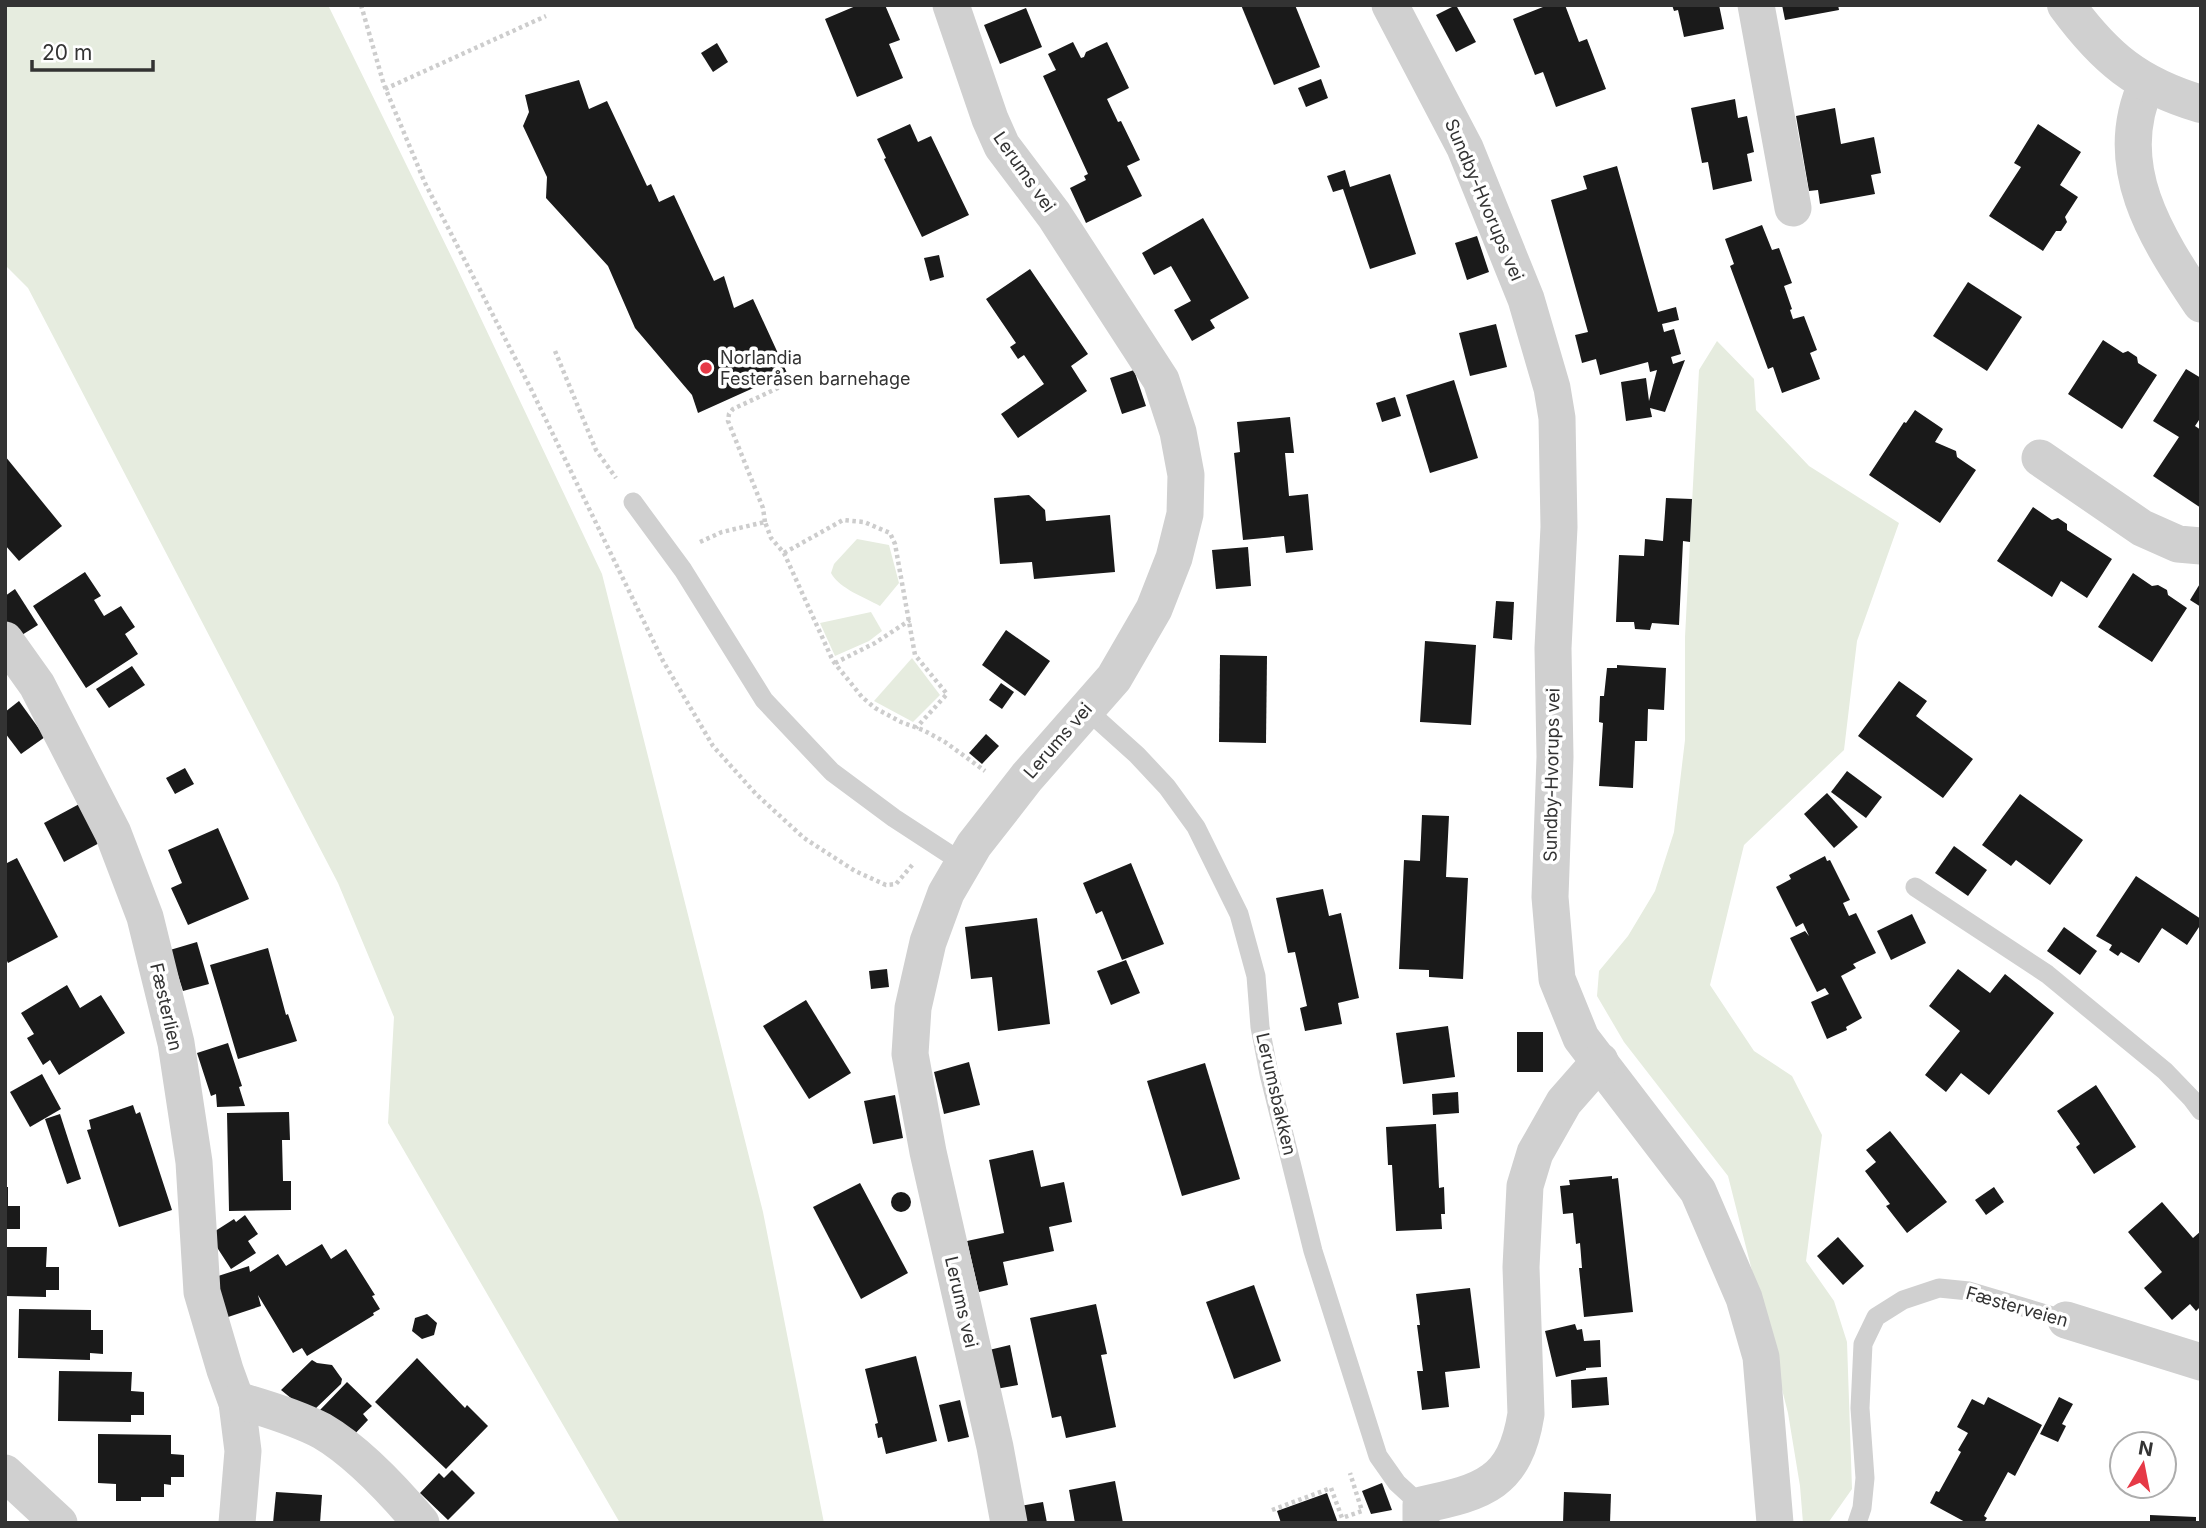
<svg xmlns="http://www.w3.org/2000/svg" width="2206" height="1528" viewBox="0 0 2206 1528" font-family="Inter,sans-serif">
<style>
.green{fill:#e6ecdf}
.building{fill:#1a1a1a}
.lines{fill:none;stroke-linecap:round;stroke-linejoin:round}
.path{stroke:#cdcdcd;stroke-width:4.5;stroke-dasharray:3.5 3.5;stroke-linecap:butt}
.service{stroke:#d0d0d0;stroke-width:19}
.minor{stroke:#d0d0d0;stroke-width:37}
.tertiary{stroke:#d0d0d0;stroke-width:38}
.poi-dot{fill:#e63946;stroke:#fff;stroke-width:2.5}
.labels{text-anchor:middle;stroke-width:7;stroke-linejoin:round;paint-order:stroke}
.street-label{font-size:18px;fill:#333;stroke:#fff}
.poi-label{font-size:18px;fill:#333;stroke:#fff;text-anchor:start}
</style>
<rect width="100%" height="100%" fill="#fff"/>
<!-- green -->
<g class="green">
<path d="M5,5H328L456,266L602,574L763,1212L824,1523H620L388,1123L394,1017L338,883L28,288L5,265Z"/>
<path d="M1717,341L1754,379L1756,410L1809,466L1899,523L1857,641L1844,750L1744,845L1710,985L1754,1051L1792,1076L1822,1135L1806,1261L1834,1301L1847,1342L1852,1489L1828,1523H1803L1800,1486L1788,1413L1728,1176L1624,1042L1597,996L1599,971L1628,936L1655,891L1674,832L1685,740V637L1699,370Z"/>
<path d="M857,539L889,545L899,583L880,606C864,597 840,589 831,573L834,564Z"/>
<path d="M871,612L882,631L869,641L835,656L820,623Z"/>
<path d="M912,658L940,695L913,722L874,701Z"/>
</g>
<!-- building -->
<g class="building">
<path d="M858,5H885L900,40L889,44L903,78L857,97L825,19Z"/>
<path d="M1241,5H1295L1320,67L1274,85Z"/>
<path d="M1456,5L1476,42L1456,52L1436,15Z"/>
<path d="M1548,5H1565L1579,42L1587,39L1606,89L1556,107L1543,72L1535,75L1513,19Z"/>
<path d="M1672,5H1719L1724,29L1684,37L1678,10L1674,11Z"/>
<path d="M1782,5H1838L1839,10L1785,20Z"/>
<path d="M1026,8L1042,47L1000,64L984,25Z"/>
<path d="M1073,42L1081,58L1084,57L1086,52L1107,42L1129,88L1107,99L1118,122L1121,121L1140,160L1127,166L1142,196L1086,223L1070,188L1086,180L1084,176L1088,174L1043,76L1056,70L1048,54Z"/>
<path d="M717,43L728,62L713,72L701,53Z"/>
<path d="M1321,79L1328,98L1306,107L1298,88Z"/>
<path d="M579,80L589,109L607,101L647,186L651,184L659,202L674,195L714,281L724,276L734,308L753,299L787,373L698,413L692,395L635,328L608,266L546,198L547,177L523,126L529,112L525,95Z"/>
<path d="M1735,99L1738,118L1747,116L1754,152L1747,154L1752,181L1713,190L1708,162L1702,163L1691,108Z"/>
<path d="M1835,108L1841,144L1874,137L1881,173L1871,175L1875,194L1820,204L1818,190L1809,191L1796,116Z"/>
<path d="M910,124L918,142L931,136L969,215L922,237L884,159L886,158L877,139Z"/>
<path d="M2038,124L2081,152L2060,185L2078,197L2065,217L2067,222L2061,231H2056L2043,251L1989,216L2021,167L2014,163Z"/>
<path d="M1617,166L1658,312L1676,307L1679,320L1662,324L1664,332L1674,329L1681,354L1671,357L1673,364L1685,360L1665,412L1650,408L1652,417L1626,421L1621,382L1646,378L1649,401L1657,370L1650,372L1648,362L1600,375L1596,359L1582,363L1575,335L1588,332L1551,200L1587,189L1583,176Z"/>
<path d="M1345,170L1350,187L1390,174L1416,254L1370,269L1343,189L1333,192L1327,176Z"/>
<path d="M1203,218L1249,298L1210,320L1215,328L1192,341L1174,310L1191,301L1171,266L1154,275L1142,253Z"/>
<path d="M1762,225L1772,250L1779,248L1792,283L1784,286L1792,309L1790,310L1793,319L1804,316L1817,350L1810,353L1820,379L1782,393L1773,367L1768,369L1730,266L1734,264L1725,239Z"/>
<path d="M1477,236L1489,272L1467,280L1455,243Z"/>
<path d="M939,255L944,277L930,281L924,258Z"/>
<path d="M1030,269L1088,354L1071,366L1087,391L1018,438L1001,414L1044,384L1024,355L1018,359L1010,347L1016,343L986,299Z"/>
<path d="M1968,282L2022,317L1987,371L1933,336Z"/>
<path d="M1496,324L1507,367L1470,376L1459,333Z"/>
<path d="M2103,340L2123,353L2128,351L2137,357L2138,363L2157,375L2122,429L2068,394Z"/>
<path d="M2186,369L2201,378V417L2195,426L2201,430V508L2153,476L2179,437L2153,421Z"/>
<path d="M1134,370L1146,406L1122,414L1110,378Z"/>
<path d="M1454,380L1478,458L1430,473L1406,395Z"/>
<path d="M1395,397L1401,416L1382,422L1376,403Z"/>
<path d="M1915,410L1943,429L1935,442L1956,451L1957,457L1976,470L1940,523L1869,475L1904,422L1906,423Z"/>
<path d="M1290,417L1294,453H1285L1289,496L1308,494L1313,550L1286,553L1284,536L1243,540L1234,453L1240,452L1237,422Z"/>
<path d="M5,456L62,526L19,561L5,545Z"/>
<path d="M1029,495L1045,510L1046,521L1110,515L1115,572L1034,579L1032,562L1000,564L994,498Z"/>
<path d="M1666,498L1692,499L1690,542L1683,541L1679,625L1652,623L1650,630L1635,629L1634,622H1616L1619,555L1644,556L1645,539L1663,541Z"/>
<path d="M2033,507L2052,520L2058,518L2067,524V530L2112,559L2087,598L2061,581L2052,597L1997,561Z"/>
<path d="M1248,547L1251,586L1216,589L1212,550Z"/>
<path d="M85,572L101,596L94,600L104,616L121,606L135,627L125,634L138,654L86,688L33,606Z"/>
<path d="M2133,573L2152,586L2158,585L2167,590L2168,595L2187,608L2152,662L2098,627Z"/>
<path d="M2201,582V607L2190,600Z"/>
<path d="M15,589L38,625L17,638L5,620V596Z"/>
<path d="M1496,601L1514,602L1512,640L1493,638Z"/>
<path d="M1006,630L1050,661L1025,696L982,665Z"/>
<path d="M1425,641L1476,645L1471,725L1420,722Z"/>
<path d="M1220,655L1267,656L1266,743L1219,742Z"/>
<path d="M1617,665L1666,668L1664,710L1648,709L1647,741H1635L1633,788L1599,786L1603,723L1599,722L1600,696H1604L1607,668H1617Z"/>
<path d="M132,666L145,685L109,708L96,689Z"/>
<path d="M1899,681L1927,701L1916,716L1973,759L1943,798L1858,736Z"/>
<path d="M1001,683L1014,692L1002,709L989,700Z"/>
<path d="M19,701L45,737L21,754L5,733V712Z"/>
<path d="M986,734L999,746L982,764L969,753Z"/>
<path d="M185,768L194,784L175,794L166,778Z"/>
<path d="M1847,771L1882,797L1866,818L1831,792Z"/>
<path d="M1827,793L1858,827L1834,848L1804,814Z"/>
<path d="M2020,794L2083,840L2050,885L2016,860L2011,866L1982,845Z"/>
<path d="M83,802L103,841L64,862L44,823Z"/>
<path d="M1422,815L1449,816L1446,877L1468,878L1463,979L1429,977V970L1399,969L1404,860L1420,861Z"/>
<path d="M218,828L249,899L188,925L171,888L182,883L168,850Z"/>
<path d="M1954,846L1987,870L1968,896L1935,873Z"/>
<path d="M1825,856L1827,861L1830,860L1850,900L1843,903L1849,916L1856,913L1876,953L1853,964L1856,968L1841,976L1862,1018L1846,1027L1847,1030L1827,1039L1811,1002L1829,994L1825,988L1817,992L1790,938L1805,931L1809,936L1803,923L1796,927L1776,887L1791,879L1789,875Z"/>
<path d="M17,858L58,937L8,963L5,957V864Z"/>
<path d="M1131,863L1164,944L1122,960L1102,911L1096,914L1083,883Z"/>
<path d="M2136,876L2201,919V924L2187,945L2162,928L2139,963L2121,952L2118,956L2109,950L2112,945L2096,936Z"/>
<path d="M1323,889L1329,916L1341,913L1359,998L1338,1003L1342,1024L1305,1031L1300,1008L1307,1006L1295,952L1288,953L1276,898Z"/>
<path d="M1912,914L1926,943L1891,960L1877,931Z"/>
<path d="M1037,918L1050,1024L998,1031L992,977L971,979L965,927Z"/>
<path d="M2064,927L2097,951L2080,975L2047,951Z"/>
<path d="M197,942L209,984L183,991L170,950Z"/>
<path d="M268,948L286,1015L288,1014L297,1041L238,1059L210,965Z"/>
<path d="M1126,960L1140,993L1111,1005L1097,971Z"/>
<path d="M887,969L889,987L871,989L869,971Z"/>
<path d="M1958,969L1990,993L2005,974L2054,1013L1989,1095L1961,1073L1946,1092L1925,1075L1960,1031L1929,1006Z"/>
<path d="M67,985L80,1008L101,995L125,1033L59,1075L50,1060L43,1065L27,1038L34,1034L21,1013Z"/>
<path d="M806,1000L851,1073L809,1099L763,1026Z"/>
<path d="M1448,1026L1455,1077L1403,1084L1396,1033Z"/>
<rect x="1517" y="1032" width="26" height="40"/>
<path d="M228,1043L242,1086L239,1087L245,1106L217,1107L216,1094L211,1096L197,1053Z"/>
<path d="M969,1062L980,1105L944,1114L934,1072Z"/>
<path d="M1205,1063L1240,1179L1182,1196L1147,1081Z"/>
<path d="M42,1074L61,1109L30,1127L10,1092Z"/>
<path d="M2096,1085L2136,1147L2094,1174L2076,1147L2080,1144L2057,1111Z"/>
<path d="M1458,1092L1459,1113L1433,1115L1432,1094Z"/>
<path d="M895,1095L903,1138L873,1144L864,1101Z"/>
<path d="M133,1105L136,1114L140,1112L172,1210L119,1227L87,1130L91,1129L89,1120Z"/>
<path d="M289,1112L290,1140H282L283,1181H291V1210L229,1211L227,1113Z"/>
<path d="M60,1114L81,1179L67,1184L45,1119Z"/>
<path d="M1436,1124L1439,1188L1444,1187L1445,1214H1441L1442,1229L1396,1231L1392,1165H1388L1386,1127Z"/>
<path d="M1890,1131L1947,1202L1907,1233L1886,1206L1890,1204L1865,1171L1876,1162L1866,1150Z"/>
<path d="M1033,1150L1041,1187L1064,1182L1072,1222L1049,1227L1054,1251L1003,1262L1008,1285L979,1292L967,1241L1004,1233L989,1160Z"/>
<path d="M1612,1176V1179L1618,1178L1633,1312L1584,1317L1579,1268H1582L1580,1243L1576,1244L1573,1213L1563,1214L1560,1186L1570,1185L1569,1180Z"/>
<path d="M860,1183L908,1273L861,1299L813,1207Z"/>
<path d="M5,1187H8V1206H20V1229H5Z"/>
<path d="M1994,1187L2004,1202L1986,1215L1975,1200Z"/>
<circle cx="901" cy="1202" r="10"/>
<path d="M2162,1202L2193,1238L2201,1231V1306L2196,1311L2190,1304L2172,1320L2144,1288L2162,1272L2128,1232Z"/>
<path d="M245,1215L258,1234L248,1241L256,1253L231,1269L209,1235L234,1219L236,1222Z"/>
<path d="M1838,1237L1864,1266L1843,1285L1817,1256Z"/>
<path d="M322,1244L331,1259L346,1249L375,1295L372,1296L380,1309L373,1313L374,1315L307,1356L302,1348L293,1353L258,1295L261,1306L225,1318L212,1278L249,1266L250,1272L278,1254L286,1266Z"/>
<path d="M5,1247H47L46,1267H59V1290H46V1297L5,1296Z"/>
<path d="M1254,1285L1281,1361L1234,1379L1206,1302Z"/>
<path d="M1470,1288L1480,1368L1445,1372L1449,1407L1422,1410L1417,1371H1423L1417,1325H1420L1416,1294Z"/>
<path d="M1096,1304L1107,1354L1101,1355L1116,1427L1066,1438L1061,1416L1052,1418L1030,1318Z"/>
<path d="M19,1309L91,1310V1330H103V1354L90,1353V1360L18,1358Z"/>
<path d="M427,1314L437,1323L434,1335L422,1339L412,1331L415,1318Z"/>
<path d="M1575,1324L1577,1330L1582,1329L1584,1341L1600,1340L1601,1367L1586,1368V1370L1556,1377L1545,1331Z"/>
<path d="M1010,1345L1018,1385L996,1389L989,1350Z"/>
<path d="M916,1356L937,1441L886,1454L882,1437L878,1438L875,1424L878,1423L865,1369Z"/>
<path d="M417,1358L465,1408L467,1405L488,1426L446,1469L375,1402Z"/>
<path d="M312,1360L317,1363L332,1365L342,1379L341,1384L314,1410L302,1407L281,1390Z"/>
<path d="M59,1371L132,1372L131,1391L144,1392V1415H131V1422L58,1421Z"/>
<path d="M1607,1377L1609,1405L1572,1408L1571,1380Z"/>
<path d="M347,1382L372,1406L363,1414L368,1420L350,1439L320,1410Z"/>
<path d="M1988,1397L2042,1425L2015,1476L2008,1472L1984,1516L1987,1518L1984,1523H1967L1930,1503L1936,1491L1939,1492L1961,1452L1958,1450L1968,1433L1957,1427L1972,1399L1984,1405Z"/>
<path d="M2059,1397L2073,1404L2062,1424L2066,1426L2058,1442L2040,1434Z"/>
<path d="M960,1400L969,1437L948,1442L939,1405Z"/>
<path d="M98,1434L171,1435V1454L184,1455V1477H171V1485L164,1484V1497H141V1501H116V1484L98,1483Z"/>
<path d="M452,1470L475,1493L448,1520L420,1493L439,1473L444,1478Z"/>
<path d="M1115,1481L1123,1523H1075L1069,1490Z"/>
<path d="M1382,1483L1392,1510L1371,1514L1362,1491Z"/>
<path d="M276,1492L322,1495L320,1523H273Z"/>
<path d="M1564,1492L1611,1494L1610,1523H1563Z"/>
<path d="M1327,1493L1338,1523H1281L1277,1511Z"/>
<path d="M1043,1502L1047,1523H1023L1020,1506Z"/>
<path d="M2150,1515L2196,1517V1523H2150Z"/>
</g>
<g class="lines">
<!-- path -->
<g class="path">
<path d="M361,5L384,85L425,183L531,389L663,661L713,746L756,794L804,838L855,871L886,885L896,884L913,864"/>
<path d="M385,89L546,16"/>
<path d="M555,351L596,450L616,478"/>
<path d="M765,522L763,508L728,421L729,414L733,409L793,381"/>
<path d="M700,542L722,532L765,522L771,538L784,553L833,661L862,697L875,708L901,722L923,730L945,742L985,771"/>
<path d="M784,553L843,520L864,522L890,533L895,544L915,655L947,694L916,728"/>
<path d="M835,663L875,643L910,620"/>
<path d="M1272,1510L1331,1488L1342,1518L1362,1511L1350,1473"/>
</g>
<!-- service -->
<g class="service">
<path d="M633,502L683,570L764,700L832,772L894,818L963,863"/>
<path d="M1087,710L1137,755L1167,787L1196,827L1239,914L1256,976L1260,1027L1269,1074L1313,1251L1378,1456L1397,1483L1421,1505"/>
<path d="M1915,887L2047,974L2165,1071L2192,1099L2201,1111"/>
<path d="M1857,1523L1862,1508L1865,1478L1860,1408L1863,1344L1876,1317L1903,1300L1939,1288L1969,1291L2066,1320"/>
</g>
<!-- minor -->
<g class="minor">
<path d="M951,5L990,119L1002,146L1054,215L1161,380L1178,432L1186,475L1185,514L1174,558L1154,609L1114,678L1027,777L974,845L946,893L928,942L913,1008L910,1054L928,1152L995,1447L1009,1523"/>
<path d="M1390,5L1465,148L1526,299L1552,388L1557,418L1559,527L1553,648L1555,757L1550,897L1557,979L1581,1038L1698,1191L1744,1298L1761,1357L1775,1523"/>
<path d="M1756,5L1793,208"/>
<path d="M2147,83C2109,165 2156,237 2201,304"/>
<path d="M2040,458L2142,528L2178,544L2201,546"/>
<path d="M5,640L37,685L113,833L145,917L176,1043L194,1162L202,1292L225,1370L237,1403L243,1451L237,1523"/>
<path d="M2066,1320L2201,1362"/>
<path d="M237,1403L240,1401C268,1409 297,1418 322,1431C358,1452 394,1491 421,1523"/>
<path d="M5,1473L59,1523"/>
<path d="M1421,1523V1505C1484,1492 1515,1483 1526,1414L1521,1267L1525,1186L1535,1153L1564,1102L1600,1061"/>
</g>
<!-- tertiary -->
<path class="tertiary" d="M2066,5C2105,58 2137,85 2201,104"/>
</g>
<!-- markers -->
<circle class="poi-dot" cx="706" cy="368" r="7"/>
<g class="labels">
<!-- street labels -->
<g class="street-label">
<text transform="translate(1024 172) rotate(55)" y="6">Lerums vei</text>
<text transform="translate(1484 200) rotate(67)" y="6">Sundby-Hvorups vei</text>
<text transform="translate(1058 741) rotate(-49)" y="6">Lerums vei</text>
<text transform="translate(1552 775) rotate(-89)" y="6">Sundby-Hvorups vei</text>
<text transform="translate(166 1007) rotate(77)" y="6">Fæsterlien</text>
<text transform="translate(1276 1094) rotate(77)" y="6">Lerumsbakken</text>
<text transform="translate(961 1302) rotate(77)" y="6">Lerums vei</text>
<text transform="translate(2017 1307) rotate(16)" y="6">Fæsterveien</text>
</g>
<!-- poi labels -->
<g class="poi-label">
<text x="720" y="364">Norlandia<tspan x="720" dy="21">Festeråsen barnehage</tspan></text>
</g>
</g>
<!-- border -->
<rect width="2206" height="1528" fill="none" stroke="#333333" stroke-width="14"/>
<!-- north arrow -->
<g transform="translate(2143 1465) rotate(10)"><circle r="33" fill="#ffffff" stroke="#adadad" stroke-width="2"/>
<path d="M0-5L12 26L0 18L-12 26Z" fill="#e63946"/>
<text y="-10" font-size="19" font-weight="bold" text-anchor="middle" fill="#333333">N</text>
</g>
<!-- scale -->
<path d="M32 60v10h121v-10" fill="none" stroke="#333333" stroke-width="3.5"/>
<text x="42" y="60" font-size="21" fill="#333333" stroke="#ffffff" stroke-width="5" paint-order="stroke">20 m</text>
</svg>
